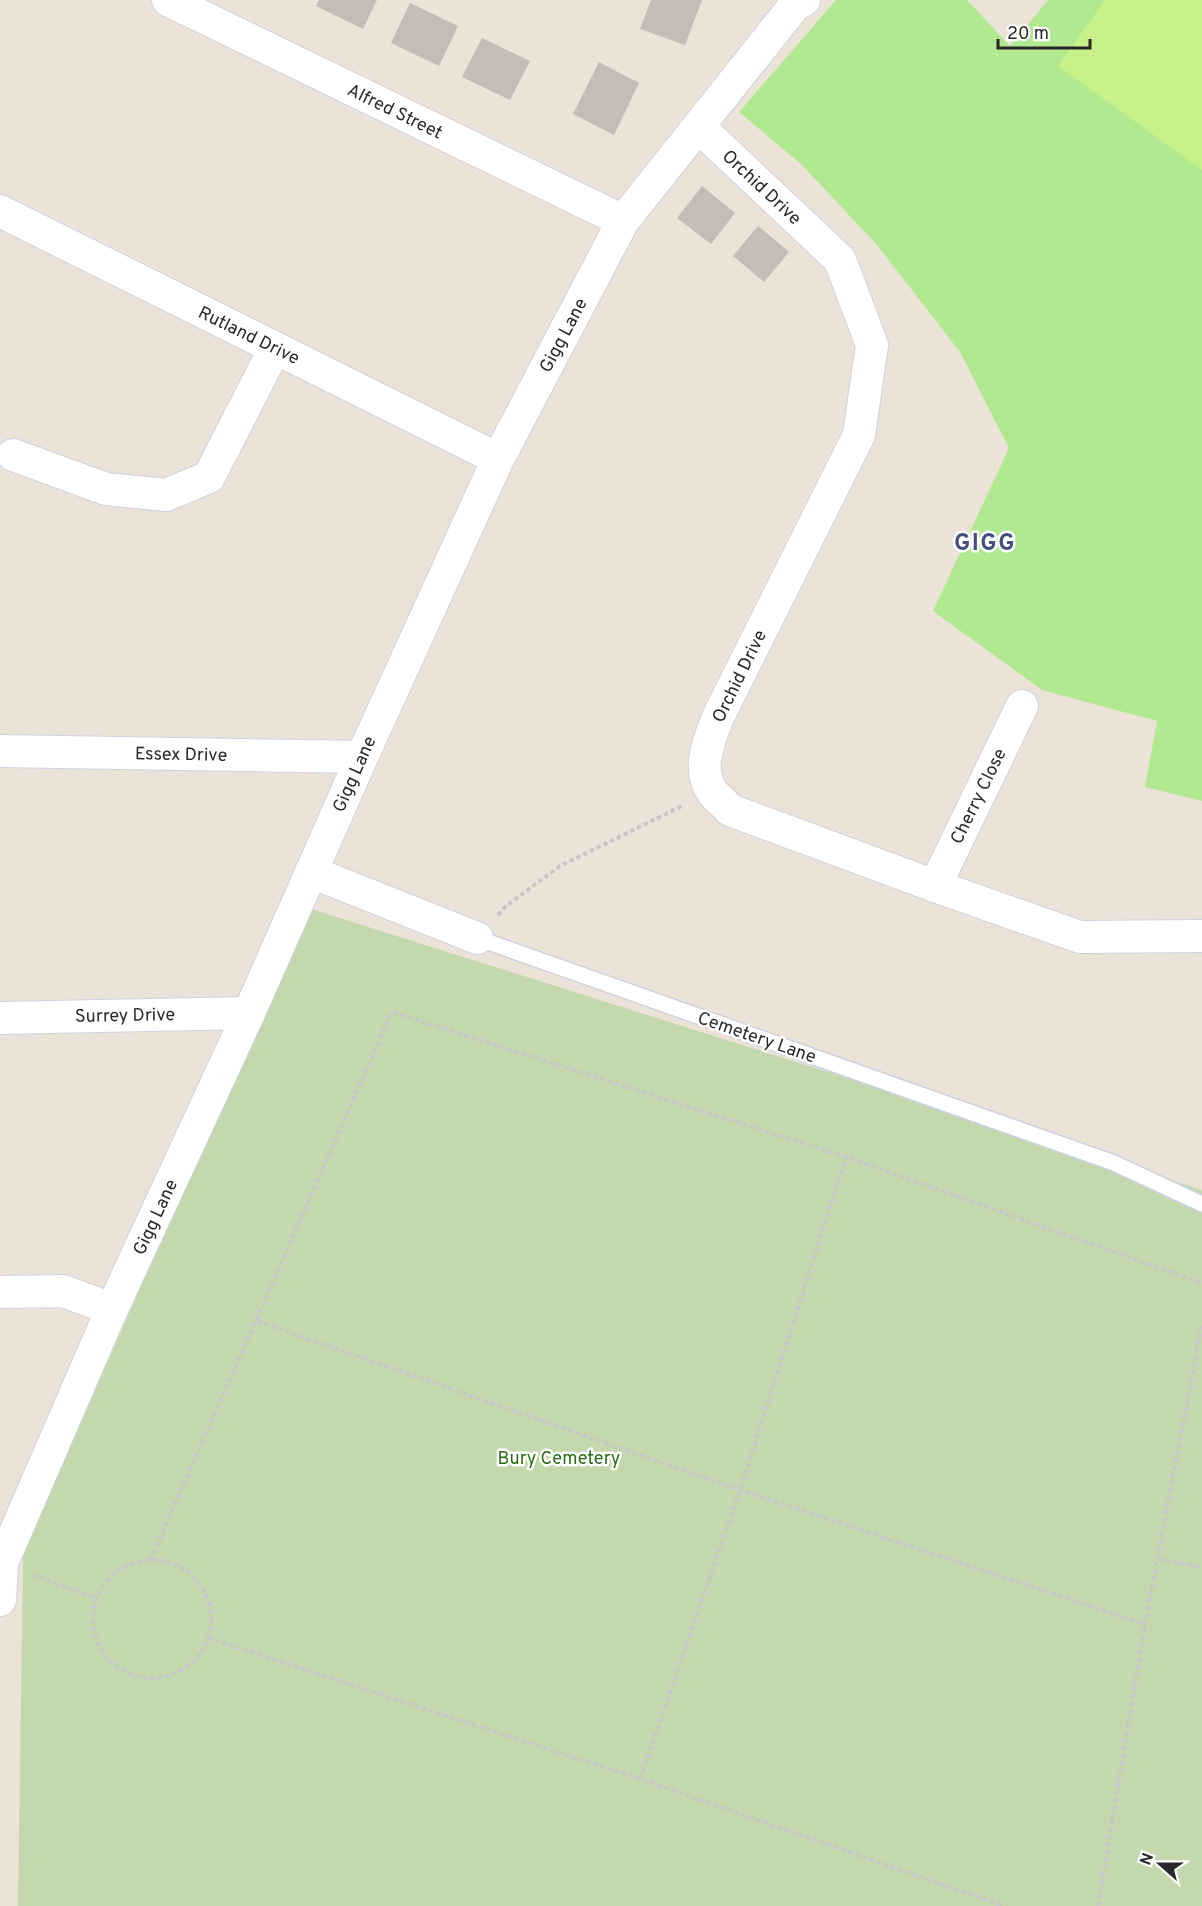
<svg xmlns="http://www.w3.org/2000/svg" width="1202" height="1906" viewBox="0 0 1202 1906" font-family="Overpass,sans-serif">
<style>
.green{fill:#b0e98f}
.cemetery{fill:#c4d8ae}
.pitch{fill:#c9f189}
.building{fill:#c3bdb5}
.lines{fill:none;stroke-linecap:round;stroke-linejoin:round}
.service-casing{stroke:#cdd2e3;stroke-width:18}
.minor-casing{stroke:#cdd2e3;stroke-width:34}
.path{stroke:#c7c7c7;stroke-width:4;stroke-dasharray:4.5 3;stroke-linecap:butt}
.service{stroke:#fff;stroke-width:15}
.minor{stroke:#fff;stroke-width:32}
.labels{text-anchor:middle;stroke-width:5;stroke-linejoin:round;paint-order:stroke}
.street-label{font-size:18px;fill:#282828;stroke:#fff}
.park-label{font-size:18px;fill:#286b13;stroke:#fff}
.district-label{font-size:24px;font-weight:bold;letter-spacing:1.5px;fill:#45517d;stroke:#fff}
</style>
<rect width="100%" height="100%" fill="#ece3d8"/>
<!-- green -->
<path class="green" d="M836,0H967L1010,46L1048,0H1202V801L1145,787L1157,721L1042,690L933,611L1009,448L960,352L877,245L802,165L739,112Z"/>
<!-- cemetery -->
<path class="cemetery" d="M308,908L1202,1190V1906H18L23,1554Z"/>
<!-- pitch -->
<path class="pitch" d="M1105,0H1202V170L1058,66Z"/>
<!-- building -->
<g class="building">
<path d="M319,0H377L363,29L316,6Z"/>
<path d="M651,0H702L685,45L640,29Z"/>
<path d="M410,3L458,26L439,66L391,43Z"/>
<path d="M482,38L530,61L510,100L462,77Z"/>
<path d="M599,62L639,83L614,135L573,114Z"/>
<path d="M702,186L735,213L711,244L677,218Z"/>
<path d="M758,226L789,252L764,282L733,256Z"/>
</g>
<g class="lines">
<defs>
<path id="service" d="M477,938L1114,1163L1202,1204"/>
<g id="minor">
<path d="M168,0L623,221"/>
<path d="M699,127L840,260L872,345L859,435L718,717C709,740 696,770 713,793C718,799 725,804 730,810L935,886L1080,937L1202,936"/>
<path d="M0,211L498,459"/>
<path d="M13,455L106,489L166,495L209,477L275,348"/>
<path d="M0,751L362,757"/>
<path d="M311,872L477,938"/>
<path d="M935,886L1022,706"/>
<path d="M0,1018L249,1013"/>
<path d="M0,1292L63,1291L112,1309"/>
<path d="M0,1600L2,1563L112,1309L249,1013L362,757L498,459L623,221L795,5L804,0"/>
</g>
</defs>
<!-- service casing -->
<use href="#service" class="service-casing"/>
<!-- minor casing -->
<use href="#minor" class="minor-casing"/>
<!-- path -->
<g class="path">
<path d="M498,915L506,906L560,866L684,805"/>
<path d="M257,1321L740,1490L1145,1624"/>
<path d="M1158,1559L1202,1567"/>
<circle cx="152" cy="1619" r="59"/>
<path d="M150,1560L392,1012L846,1157L1202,1283"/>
<path d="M33,1575L96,1598"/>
<path d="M208,1638L640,1779L1004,1906"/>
<path d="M640,1779L740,1490L846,1157"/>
<path d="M1098,1906L1145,1624L1202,1323"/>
</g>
<!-- service -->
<use href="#service" class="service"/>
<!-- minor -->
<use href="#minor" class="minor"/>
</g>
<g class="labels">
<!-- street labels -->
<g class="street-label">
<text transform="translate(395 111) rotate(26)" y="6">Alfred Street</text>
<text transform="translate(762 187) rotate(43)" y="6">Orchid Drive</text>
<text transform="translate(249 335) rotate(26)" y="6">Rutland Drive</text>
<text transform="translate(563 335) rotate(-62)" y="6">Gigg Lane</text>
<text transform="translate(739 676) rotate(-64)" y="6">Orchid Drive</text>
<text transform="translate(181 754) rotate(1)" y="6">Essex Drive</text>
<text transform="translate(354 774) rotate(-66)" y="6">Gigg Lane</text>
<text transform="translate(978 796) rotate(-64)" y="6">Cherry Close</text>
<text transform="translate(125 1015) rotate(-1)" y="6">Surrey Drive</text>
<text transform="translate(757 1037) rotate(19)" y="6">Cemetery Lane</text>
<text transform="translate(155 1217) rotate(-65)" y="6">Gigg Lane</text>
</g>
<!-- park labels -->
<g class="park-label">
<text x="559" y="1464">Bury Cemetery</text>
</g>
<!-- district labels -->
<g class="district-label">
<text x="985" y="550">GIGG</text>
</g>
</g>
<!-- north arrow -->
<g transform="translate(1160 1864) rotate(291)" stroke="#ffffff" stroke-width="4.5" paint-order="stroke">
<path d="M0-4.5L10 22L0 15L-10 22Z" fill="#282828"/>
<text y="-9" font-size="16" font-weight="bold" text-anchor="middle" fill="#282828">N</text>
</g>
<!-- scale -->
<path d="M998 39v9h92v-9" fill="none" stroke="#282828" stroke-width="3"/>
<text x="1007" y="39" font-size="18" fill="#282828" stroke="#ffffff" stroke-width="4.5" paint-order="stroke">20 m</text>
</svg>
